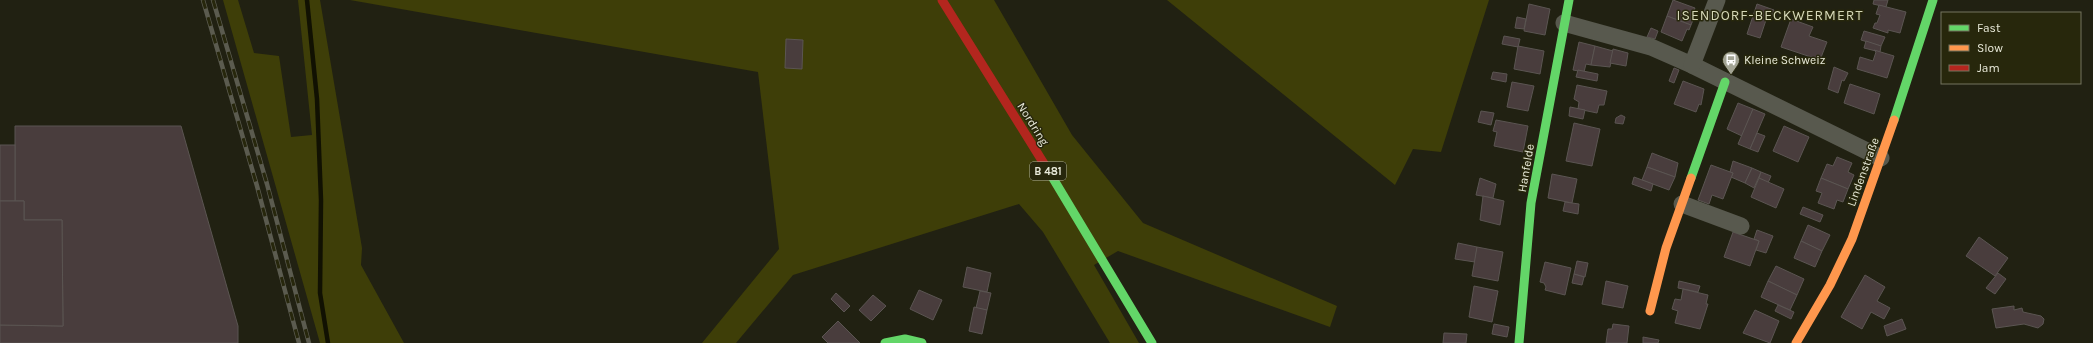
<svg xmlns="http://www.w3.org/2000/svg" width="2093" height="343" viewBox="0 0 2093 343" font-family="Karla,sans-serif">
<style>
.green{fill:#3e3e08}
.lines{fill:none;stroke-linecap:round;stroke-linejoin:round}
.stream{stroke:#111102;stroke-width:4.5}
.building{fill:#493d3d;stroke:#5b5552}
.street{stroke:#58594e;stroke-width:17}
.fast{stroke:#63d668;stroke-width:9}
.slow{stroke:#ff974d;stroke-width:9}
.jam{stroke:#b3261e;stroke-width:9}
.rail-casing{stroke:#5b5b4f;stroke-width:4.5}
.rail{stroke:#27270c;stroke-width:3;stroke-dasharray:9;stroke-linecap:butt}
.labels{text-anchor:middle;stroke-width:3;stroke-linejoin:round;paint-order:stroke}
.shield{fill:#27270c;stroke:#afb09c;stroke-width:1}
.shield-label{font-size:11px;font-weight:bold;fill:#e9eada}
.poi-label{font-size:12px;fill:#e9eada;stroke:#27270c;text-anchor:start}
.street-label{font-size:12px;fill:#e9eada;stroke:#27270c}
.quarter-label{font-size:14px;letter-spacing:1px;fill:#d5d7b7;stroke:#27270c}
</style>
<rect width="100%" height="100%" fill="#212112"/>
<!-- green -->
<g class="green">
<path d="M223,0H238L254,53L279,56L291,137L312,135L298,0H320L362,248L361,265L404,343H320Z"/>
<path d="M350,0H994L1072,135L1143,223L1337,306L1330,327L1118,251L1094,265L1139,343H1110L1043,232L1019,204L793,275L736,343H702L779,249L758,72Z"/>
<path d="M1167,0H1489L1441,152L1413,149L1395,185Z"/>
</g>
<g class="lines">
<!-- stream -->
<path class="stream" d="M307,0L317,99L321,200L320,293L328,343"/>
</g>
<!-- building -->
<g class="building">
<path d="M1673,0L1695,8L1690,19L1693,20L1691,25L1667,16Z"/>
<path d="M1874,0H1888L1886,7L1873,4Z"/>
<path d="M1529,4L1550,9L1545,35L1524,31Z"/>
<path d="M1757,4L1774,10L1771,19L1767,17L1760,38L1747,34Z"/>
<path d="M1879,5L1906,12L1900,33L1888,30V33L1873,28L1875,23H1877L1880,15L1876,14Z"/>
<path d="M1667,16L1691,25L1689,30L1687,29L1682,41L1661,32Z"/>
<path d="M1517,17L1526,19L1524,29L1515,28Z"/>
<path d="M1791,19L1813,27L1809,36L1827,42L1820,60L1781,47Z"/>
<path d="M1651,28L1658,31L1655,39L1647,37Z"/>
<path d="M1864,31L1885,37L1881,46L1861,40Z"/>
<path d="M1504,36L1520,39L1518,47L1502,44Z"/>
<path d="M786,39L803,40L802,69L785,68Z"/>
<path d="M1866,41L1881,46L1880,52L1864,48Z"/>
<path d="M1579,42L1595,46L1591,65L1586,64L1584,72L1573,70Z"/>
<path d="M1518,46L1544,51L1540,74L1514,69Z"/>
<path d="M1595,46L1613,51L1610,67L1591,65Z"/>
<path d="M1613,49L1628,53L1626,66L1610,63Z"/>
<path d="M1874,50L1894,56L1887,78L1857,69L1860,57L1873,61L1876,52Z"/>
<path d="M1834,67L1848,73L1844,81L1842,80L1838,93L1828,89Z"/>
<path d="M1674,68L1679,70L1674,83L1669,81Z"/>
<path d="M1578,70L1598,74L1597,81L1576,77Z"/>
<path d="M1493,72L1507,74L1506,82L1491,79Z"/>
<path d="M1683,81L1704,89L1701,105L1699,104L1696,112L1674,104Z"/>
<path d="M1512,82L1534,86L1528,111L1507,107Z"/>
<path d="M1850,84L1880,94L1874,114L1844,103Z"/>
<path d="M1577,85L1607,91L1604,105H1599L1597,113L1578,109L1579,102L1574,99Z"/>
<path d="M1738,103L1753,109L1742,136L1727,129Z"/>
<path d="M1570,107L1585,110L1583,119L1569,116Z"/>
<path d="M1753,109L1765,114L1750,149L1738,144Z"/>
<path d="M1481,111L1494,113L1491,125L1478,122Z"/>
<path d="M1621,115L1625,117L1623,124L1615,123L1616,118Z"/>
<path d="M1496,120L1528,126L1523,152L1494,146L1497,132L1493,131Z"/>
<path d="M1574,123L1600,129L1592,166L1566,161Z"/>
<path d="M15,126H181L238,326V343H0V325L63,326L62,220H24V201H15Z"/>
<path d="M1784,126L1809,137L1798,162L1773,151Z"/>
<path d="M1757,133L1765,136L1758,152L1750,149Z"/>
<rect x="0" y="145" width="15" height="56"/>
<path d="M1652,153L1678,163L1675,177L1647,167Z"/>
<path d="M1837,157L1852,163L1848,172L1854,175L1848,189L1821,178L1827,164L1833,166Z"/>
<path d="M1733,161L1752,168L1745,183L1731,177L1733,173L1730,172Z"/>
<path d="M1711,165L1733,173L1723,199L1712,195L1709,204L1698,200Z"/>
<path d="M1647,167L1675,177L1669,190L1642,180Z"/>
<path d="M1752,168L1761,172L1754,188L1745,183Z"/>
<path d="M1761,172L1771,176L1768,183L1759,178Z"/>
<path d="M1552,174L1577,179L1572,203L1548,198Z"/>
<path d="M1634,177L1653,184L1651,191L1632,184Z"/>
<path d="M1480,178L1496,184L1493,198L1476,195Z"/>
<path d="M1759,178L1784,189L1776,208L1751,197Z"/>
<path d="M1821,178L1848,189L1843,202L1837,200L1834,209L1818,203L1822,193L1816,191Z"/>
<path d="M1483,196L1504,201L1500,225L1480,220Z"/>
<path d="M0,201H24V220H62L63,326L0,325Z"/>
<path d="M1565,202L1579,204L1578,214L1563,211Z"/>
<path d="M1803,207L1823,215L1820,222L1800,214Z"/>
<path d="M1808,225L1830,235L1822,251L1801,241Z"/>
<path d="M1757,230L1773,236L1766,253L1756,250L1759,241L1754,239Z"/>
<path d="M1733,232L1759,241L1750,266L1724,257Z"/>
<path d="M1979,237L2008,258L1995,276L1966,256Z"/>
<path d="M1801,241L1822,251L1815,267L1794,258Z"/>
<path d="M1458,243L1477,247L1475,262L1455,259Z"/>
<path d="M1477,247L1503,252L1498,281L1472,276Z"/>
<path d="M1577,261L1588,263L1585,277L1574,274Z"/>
<path d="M1545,262L1571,268L1565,295L1545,290L1546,287L1544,283L1540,282Z"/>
<path d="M1776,266L1804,279L1797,295L1768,281Z"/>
<path d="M967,267L991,273L987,292L963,287Z"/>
<path d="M1998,273L2006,279L1995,294L1986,288Z"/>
<path d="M1574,274L1584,277L1582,285L1572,283Z"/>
<path d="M1865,275L1885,287L1877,301L1890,308L1884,319L1871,312L1862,329L1841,317Z"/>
<path d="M1606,281L1628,286L1623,308L1602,304Z"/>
<path d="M1679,281L1700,286L1698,292L1678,288Z"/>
<path d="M1768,281L1797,295L1790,310L1761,297Z"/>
<path d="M1474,286L1498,291L1492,322L1469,317Z"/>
<path d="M1683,289L1708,295L1706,304H1708L1700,329L1675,323L1678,311L1672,309L1675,299L1681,300Z"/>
<path d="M919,290L942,300L933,320L910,309Z"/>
<path d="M980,291L991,293L987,310L976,308Z"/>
<path d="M836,293L850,306L844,312L831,299Z"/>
<path d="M873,295L886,306L871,321L859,310Z"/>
<path d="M1778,305L1794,312L1791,319L1775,311Z"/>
<path d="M2014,306V310L2022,308L2023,312L2041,316L2044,319L2043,324L2038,328L2024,324L1996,328L1992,309Z"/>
<path d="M974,307L987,310L982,334L969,331Z"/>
<path d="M1755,310L1779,321L1770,343L1743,333Z"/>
<path d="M1902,319L1906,329L1887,336L1884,326Z"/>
<path d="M838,321L860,343H828L822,337Z"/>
<path d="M1494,324L1509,327L1507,337L1492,334Z"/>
<path d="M1613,324L1629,326L1627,343H1606L1608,329H1612Z"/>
<path d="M1444,333L1467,334L1466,343H1443Z"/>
<path d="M1643,337L1659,340L1658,343H1643Z"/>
</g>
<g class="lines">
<!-- street -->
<g class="street">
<path d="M1564,23L1651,47L1692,65L1881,158"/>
<path d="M1692,65L1717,0"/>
<path d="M1682,204L1741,226"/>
</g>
<!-- fast -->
<g class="fast">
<path d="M1894,120L1933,0"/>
<path d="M1051,175L1152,343"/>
<path d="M1691,178L1725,82"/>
<path d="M885,343L905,339L922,343"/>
<path d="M1519,343L1531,203L1569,0"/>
</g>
<!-- slow -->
<g class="slow">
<path d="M1650,311L1666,248L1691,178"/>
<path d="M1796,343L1830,285L1852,239L1894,120"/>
</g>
<!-- jam -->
<path class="jam" d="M942,0L1051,175"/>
<defs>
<g id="rail">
<path d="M203,0L257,186L299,343"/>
<path d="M213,0L267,184L309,343"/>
</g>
</defs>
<!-- rail casing -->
<use href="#rail" class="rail-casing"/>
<!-- rail -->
<use href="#rail" class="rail"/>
</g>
<!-- icons -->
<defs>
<symbol id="bus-pin" viewBox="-11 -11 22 30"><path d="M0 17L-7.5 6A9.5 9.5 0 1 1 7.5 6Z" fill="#a3a494" stroke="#27270c"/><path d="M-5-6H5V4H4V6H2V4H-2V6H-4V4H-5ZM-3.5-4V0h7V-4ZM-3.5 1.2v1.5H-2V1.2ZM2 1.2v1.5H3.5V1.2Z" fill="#fff"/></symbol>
</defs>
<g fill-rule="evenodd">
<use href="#bus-pin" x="1721" y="50" width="20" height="27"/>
</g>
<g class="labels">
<!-- shield labels -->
<rect class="shield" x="1030" y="162" width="36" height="18" rx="3"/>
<g class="shield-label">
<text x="1048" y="175">B 481</text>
</g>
<!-- poi labels -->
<g class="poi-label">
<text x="1744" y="64">Kleine Schweiz</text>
</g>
<!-- street labels -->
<g class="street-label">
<text transform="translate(1033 124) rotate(58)" y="4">Nordring</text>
<text transform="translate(1526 168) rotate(-80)" y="4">Hanfelde</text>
<text transform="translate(1863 172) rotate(-70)" y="4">Lindenstraße</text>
</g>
<!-- quarter labels -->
<g class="quarter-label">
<text x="1770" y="20">ISENDORF-BECKWERMERT</text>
</g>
</g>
<!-- legend -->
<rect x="1941" y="12" width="140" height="72" fill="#27270c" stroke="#75755e"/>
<rect x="1949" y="25" width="20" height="6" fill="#63d668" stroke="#75755e"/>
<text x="1977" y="32" font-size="12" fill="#e9eada">Fast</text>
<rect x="1949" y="45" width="20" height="6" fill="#ff974d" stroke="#75755e"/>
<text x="1977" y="52" font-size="12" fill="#e9eada">Slow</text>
<rect x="1949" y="65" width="20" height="6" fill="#b3261e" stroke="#75755e"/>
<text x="1977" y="72" font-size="12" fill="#e9eada">Jam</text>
</svg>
